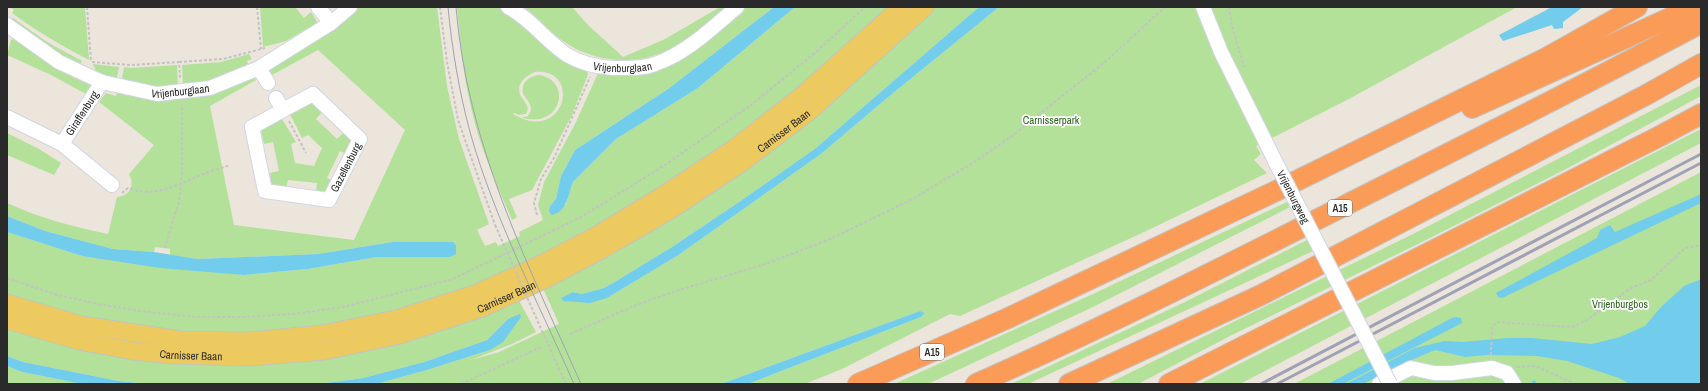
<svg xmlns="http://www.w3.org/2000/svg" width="1708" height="391" viewBox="0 0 1708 391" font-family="'Archivo Narrow',sans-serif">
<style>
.green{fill:#b3e199;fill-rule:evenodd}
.water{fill:#71cdeb}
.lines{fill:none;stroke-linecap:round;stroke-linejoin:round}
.stream{stroke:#71cdeb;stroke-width:3.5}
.minor-casing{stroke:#d1d5e2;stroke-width:16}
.major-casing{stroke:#c3c3c3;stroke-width:19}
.highway-casing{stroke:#c3c3c3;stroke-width:22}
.path{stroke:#c3c3c3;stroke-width:2;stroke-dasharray:3 2;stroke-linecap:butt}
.minor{stroke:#fff;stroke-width:14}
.major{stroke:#edca5f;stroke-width:17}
.highway{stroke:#fa9c58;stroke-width:20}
.tram{stroke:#9fa2b4;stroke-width:1}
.rail{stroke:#9fa2b4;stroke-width:3}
.minor-bridge-casing{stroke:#d1d5e2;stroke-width:16;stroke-linecap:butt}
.path-bridge{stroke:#c3c3c3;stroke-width:2;stroke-dasharray:3 2;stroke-linecap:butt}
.minor-bridge{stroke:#fff;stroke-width:14}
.labels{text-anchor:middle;stroke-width:3.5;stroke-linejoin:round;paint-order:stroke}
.shield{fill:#fff;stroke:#6a6a6a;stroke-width:1}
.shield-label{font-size:10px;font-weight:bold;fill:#2a2a2a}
.street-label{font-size:11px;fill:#2a2a2a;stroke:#fff}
.park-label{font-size:11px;fill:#2c651c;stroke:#fff}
</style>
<rect width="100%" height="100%" fill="#ece5dc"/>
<!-- green -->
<g class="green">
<path d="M10,7H85L89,60C62,46 36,31 12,13L14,10Z"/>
<path d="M260,7H295L304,18L311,12L317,22L315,24L286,41L263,47Z"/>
<path d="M358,7H437L447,86L459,139L489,224L477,230L485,246L496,242L498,246L520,236L519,232L543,220L538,205L544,182L576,122L598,73L637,74L730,21L746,7H774L668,89L575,150L561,176L556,199L550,206L566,205L570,190L573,182L616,139L698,88L795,7H892L836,59L759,121L647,198L552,250L480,284L364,321L260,335L131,329L7,299V232L82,256L244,275L308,269L377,257H450L456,245L453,242H392L318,254L197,259L170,255V249L155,247L154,252L113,249L45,231L7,216V203C39,218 74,227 108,234L117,197C130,196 135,185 129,174L154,145L99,102L106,93L116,96L117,92L134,95L253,76L256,80L210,106L234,225L354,240L405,130L318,50L272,75L269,69Z"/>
<path d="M457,7L501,8L521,20L586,69L588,74L586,80L571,117L532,190L509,199L517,217L512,220C496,183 479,146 471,107C463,75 460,40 457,7ZM535,72C583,68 565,145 513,114L514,113L519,115L526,114L528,108C526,102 522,99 520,94C516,84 526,75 535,72Z"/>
<path d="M524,7H572L588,25L623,57L665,39L720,7H725C706,23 688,41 666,51C634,66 595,62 566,43C550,33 539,18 524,7Z"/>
<path d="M927,7H979L816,148L742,200L672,247L613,283L604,288L582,294L573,292L561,299L563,301L607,298L677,256L821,154L887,98L999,7H1517L1347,100L1256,146L1261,154L1254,160L1267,173L1142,233L960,316L950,314L842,369L805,384H748L921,317L925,313L920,311L721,384H376L427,370L490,350L508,319L487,340L424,362L363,378L319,384H147L119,381L23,362L7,356V325L63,342L286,358L516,295L536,332L512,344L471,360L499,352L559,324L541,284L717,181Z"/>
<path d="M13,18L47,42L82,61L79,66L68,62L10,21Z"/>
<path d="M14,39L93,85L88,95L51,75L7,55L11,40Z"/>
<path d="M249,54L252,59L247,61L249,66L219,80L183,88L182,65L221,62Z"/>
<path d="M93,64L119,67L116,82L98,76Z"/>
<path d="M177,65L178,88L163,89L125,80V79L122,78L124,67L131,68Z"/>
<path d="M540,75C566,80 565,113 540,119C534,120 527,119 521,118L528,116C535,107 528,101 523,94C521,82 529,76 540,75Z"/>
<path d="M1701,85V96L1566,169L1418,244L1232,335L1138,384H1107L1413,234Z"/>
<path d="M311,102L322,112L316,119L337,139L344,132L354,142L348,155L340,151L327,178L336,182L330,194L316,192L317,183L288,180L286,189L272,187L270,173L279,171L273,142L264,144L261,130L282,119L296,142L291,144L295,163L314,166L322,148L308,135L302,138L290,114Z"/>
<path d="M1701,129V143L1240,384H1200Z"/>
<path d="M7,133L39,149L61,163L54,175L7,155Z"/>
<path d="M1701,172V384H1294Z"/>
<path d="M1287,202L1290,207L1093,307L928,384H894L1093,294Z"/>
<path d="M1307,240L1313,251L1028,384H1011L1185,302Z"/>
<path d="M7,366L22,372L82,384H7Z"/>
</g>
<!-- water -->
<g class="water">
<path d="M774,7H795L698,88L616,139L573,182C568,194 568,211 552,215L549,212L550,206L556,199L561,176L575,150L668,89Z"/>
<path d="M979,7H999L887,98L821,154L677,256L607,298L590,303L563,301L561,298L573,292L582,294L604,288L613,283L672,247L742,200L816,148Z"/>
<path d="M1552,7H1583L1563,22V28L1554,29L1552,25L1503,41L1499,35Z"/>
<path d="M1701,194V203L1502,298L1498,297L1496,293L1597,238L1600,230L1610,225L1615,232Z"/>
<path d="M7,216L45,231L113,249L154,252L197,259L318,254L392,242H453L456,245V254L450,257H377L308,269L244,275L160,268L82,256L7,232Z"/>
<path d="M1701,279V384H1630L1619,378L1567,361L1537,356L1486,355L1465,357L1435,350L1402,364L1363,384H1346L1415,348L1445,341L1462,342L1508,338H1532L1592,344L1620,337L1645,326L1661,307L1684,286Z"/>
<path d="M920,311L925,313L921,317L748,384H721Z"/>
<path d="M520,314L521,317L503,342L490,350L427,370L376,384H319L363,378L424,362L487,340L508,319Z"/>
<path d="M1456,317L1461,318L1462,323L1343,384H1328L1452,318Z"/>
<path d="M7,356L23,362L119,381L147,384H82L22,372L7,366Z"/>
</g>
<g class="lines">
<!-- stream -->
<path class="stream" d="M1534,382L1535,384"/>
<defs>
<g id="minor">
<path d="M318,7L331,23"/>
<path id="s1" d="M508,7C531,19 547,42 567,55C582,64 596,67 613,68C627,68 643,69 655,64C687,53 712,28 737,7"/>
<path d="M1203,7L1221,52L1276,163"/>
<path id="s2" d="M7,25L59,62L102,82L157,94L210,88L259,68L331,23L350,7"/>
<path d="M259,68L268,83"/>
<path id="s3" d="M276,98L283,110L252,127L265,191L329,200L360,139L313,94L283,110"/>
<path id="s4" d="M7,117L62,144L102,82"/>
<path d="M62,144L112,185"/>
<path d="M1379,384L1411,368L1434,373H1452L1492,368L1507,373L1514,384"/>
</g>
<g id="major">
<path d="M7,303L82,325L181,340L248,341L322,334L396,319L477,293L539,265L597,235L660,197L733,149L800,97L901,7"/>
<path id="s5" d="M7,320L79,341L133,351L173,355L249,357L324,351L400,335L482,308L546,279L603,249L669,211L743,162L810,111L925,7"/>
</g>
<g id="highway">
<path d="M1472,108L1694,7"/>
<path d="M858,384L1006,319L1278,190L1546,58L1637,7"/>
<path d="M976,384C1101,329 1223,267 1346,205C1465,145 1583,86 1701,23"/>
<path d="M1069,384L1261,295L1646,95L1701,64"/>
<path d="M1169,384L1660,136L1701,114"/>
</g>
</defs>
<!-- minor casing -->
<use href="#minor" class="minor-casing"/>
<!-- major casing -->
<use href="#major" class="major-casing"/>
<!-- highway casing -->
<use href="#highway" class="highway-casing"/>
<!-- path -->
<g class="path">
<path d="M87,7L91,62"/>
<path d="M257,7L261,49"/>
<path d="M440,7L447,62L458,120L495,225"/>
<path d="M1229,7L1232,26L1244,67"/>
<path d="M92,62L131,65L179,62L180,78"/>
<path d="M179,62L223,59L265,48"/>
<path d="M289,121L306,153"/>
<path d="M122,193L128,188C156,199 180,183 206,173C213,170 222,168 230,165"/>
<path d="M537,215L534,203L541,179L554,158L590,77"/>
<path d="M165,248L179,201L182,174V104"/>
<path d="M7,278L58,295L98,304L140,311L194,317H244L294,314L343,307L453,279L583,216L665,165L751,105L815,53L865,7"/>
<path d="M542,331L566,384"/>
<path d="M570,334L634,306L673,292L768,263L828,240L911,200L979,159L1016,133L1106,61L1165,7"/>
<path d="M1491,355L1492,327L1497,322L1572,327L1584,322L1631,288L1651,280L1685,248L1701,245"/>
<path d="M1517,367L1535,366L1576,384"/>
<path d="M461,384L541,347"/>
</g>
<!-- minor -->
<use href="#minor" class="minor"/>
<!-- major -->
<use href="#major" class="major"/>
<!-- highway -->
<use href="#highway" class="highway"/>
<!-- tram -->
<g class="tram">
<path d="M448,7C452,49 459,91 470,132C494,218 538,302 574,384"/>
<path d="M456,7C467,144 526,260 581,384"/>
</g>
<!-- rail -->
<g class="rail">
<path d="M1261,384L1701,154"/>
<path d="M1277,384L1701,163"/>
</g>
<defs>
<g id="minor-bridge">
<path id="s6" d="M1276,163L1390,384"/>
</g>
</defs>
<!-- minor-bridge casing -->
<use href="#minor-bridge" class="minor-bridge-casing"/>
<!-- path-bridge -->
<path class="path-bridge" d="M495,225L542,331"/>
<!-- minor-bridge -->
<use href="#minor-bridge" class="minor-bridge"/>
</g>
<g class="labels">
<!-- shield labels -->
<g class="shield">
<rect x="1328" y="200" width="24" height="16" rx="3"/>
<rect x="920" y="344" width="24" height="16" rx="3"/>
</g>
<g class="shield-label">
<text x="1340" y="212">A15</text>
<text x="932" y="356">A15</text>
</g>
<!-- street labels -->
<g class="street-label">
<text dy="4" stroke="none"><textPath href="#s1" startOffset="134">Vrijenburglaan</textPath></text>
<text dy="4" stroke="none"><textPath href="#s2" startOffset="191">Vrijenburglaan</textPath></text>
<text dy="4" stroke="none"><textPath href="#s4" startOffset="98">Giraffenburg</textPath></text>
<text dy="4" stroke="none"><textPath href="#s5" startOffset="836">Carnisser Baan</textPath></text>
<text dy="4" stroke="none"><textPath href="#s3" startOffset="216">Gazellenburg</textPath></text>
<text dy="4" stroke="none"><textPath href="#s6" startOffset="38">Vrijenburgweg</textPath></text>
<text dy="4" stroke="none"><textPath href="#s5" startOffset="512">Carnisser Baan</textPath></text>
<text dy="4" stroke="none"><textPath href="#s5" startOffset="188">Carnisser Baan</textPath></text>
</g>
<!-- park labels -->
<g class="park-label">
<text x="1051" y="124">Carnisserpark</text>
<text x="1620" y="308">Vrijenburgbos</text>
</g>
</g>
<!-- border -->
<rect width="1708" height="391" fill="none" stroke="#2a2a2a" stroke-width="16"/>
</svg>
